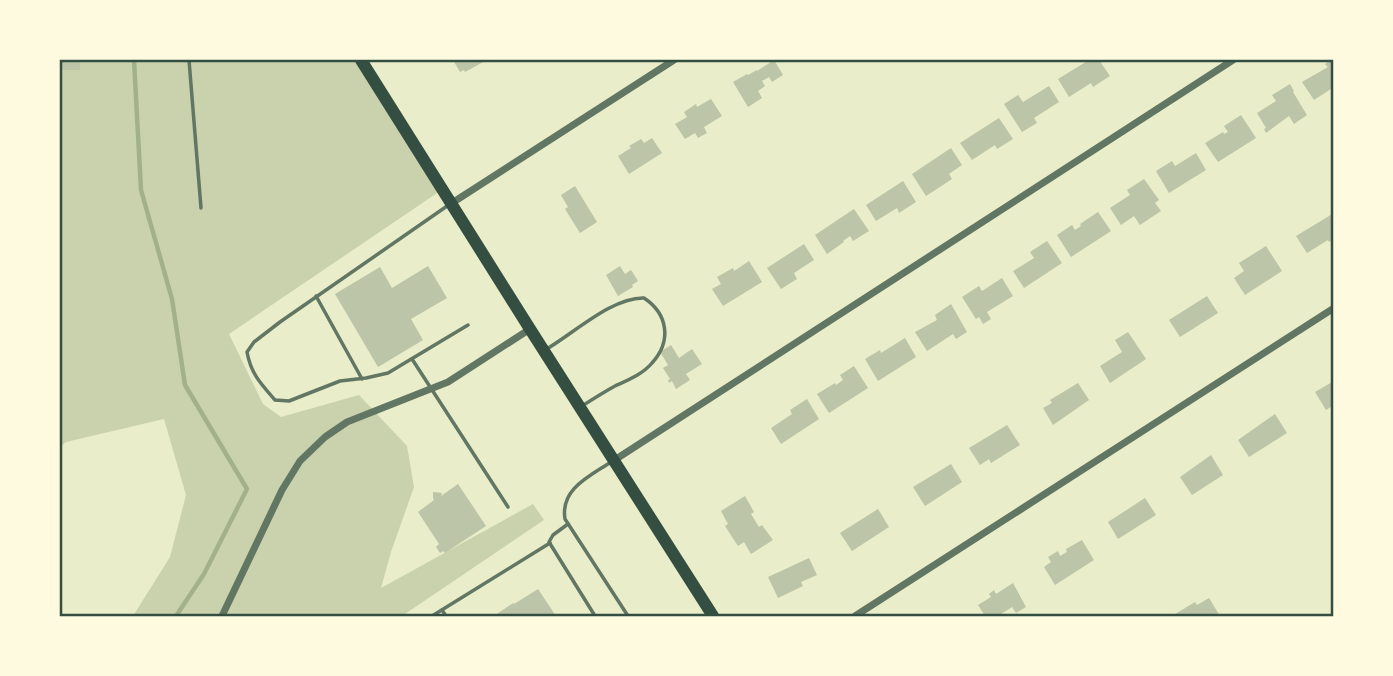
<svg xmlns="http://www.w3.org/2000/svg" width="1393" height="676" viewBox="0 0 1393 676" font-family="'Open Sans',sans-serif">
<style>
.green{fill:#cad2ad}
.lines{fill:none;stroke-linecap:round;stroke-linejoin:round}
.stream{stroke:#a3b18a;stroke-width:4.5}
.building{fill:#bcc5a7}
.service{stroke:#617663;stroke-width:3.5}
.minor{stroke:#617663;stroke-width:7}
.primary{stroke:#344e41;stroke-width:12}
.neatline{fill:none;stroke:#344e41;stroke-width:2.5}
</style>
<rect width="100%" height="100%" fill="#e9edc9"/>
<!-- green -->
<path class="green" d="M60,60H362L443,189L229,334L263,404L281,417L359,395L407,446L414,487L391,552L381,588L533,504L544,520L402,616H133L170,557L186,495L164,419L66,442L60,447Z"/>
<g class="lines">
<!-- stream -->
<path class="stream" d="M134,60L141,190L172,299L185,385L247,489L204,574L176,616"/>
</g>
<!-- building -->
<g class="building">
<rect x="60" y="60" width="20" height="10"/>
<path d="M453,60H487L465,72L464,70L460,72Z"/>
<path d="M774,60L783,75L772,82L769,77L762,81L765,86L758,91L762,98L748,107L733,82L747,74L748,75L757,70V71Z"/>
<path d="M1089,60H1099L1110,76L1093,87L1091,83L1069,97L1058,79Z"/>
<path d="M1331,60H1334V87L1314,100L1302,82L1328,67L1325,64Z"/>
<path d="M1290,84L1294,91L1293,92L1307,115L1294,124L1289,116L1266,133L1264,129L1266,128L1257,113L1276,101L1272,95Z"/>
<path d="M1049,86L1059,102L1034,118L1037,123L1022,132L1004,104L1018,95L1023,102Z"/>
<path d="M711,99L722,116L704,127L707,133L698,138L695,133L685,139L675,124L687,117L684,112L696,104L697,107Z"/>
<path d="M1241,115L1256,138L1218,162L1205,143L1223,132L1224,134L1228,132L1224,126Z"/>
<path d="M999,118L1013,139L997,149L995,145L972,160L960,143Z"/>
<path d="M652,138L662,153L629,174L618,156L631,148L629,146L641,139L644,143Z"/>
<path d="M951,148L962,165L949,174L952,179L926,196L912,174Z"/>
<path d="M1196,153L1206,170L1169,193L1156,171L1172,161L1175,166Z"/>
<path d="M1144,179L1159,200L1155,203L1161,211L1140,225L1134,216L1121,225L1110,208L1130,195L1127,190Z"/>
<path d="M903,181L916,202L899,213L897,208L876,221L866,205Z"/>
<path d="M575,186L597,222L580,233L565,209L568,207L561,195Z"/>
<path d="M854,209L869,231L853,241L850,236L843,241L844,242L827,254L815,235Z"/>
<path d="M1098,212L1111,231L1071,257L1057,235L1072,225L1075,230L1081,226L1080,224Z"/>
<path d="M1334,213V239L1329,242L1328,240L1307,253L1296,236Z"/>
<path d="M1047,241L1062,263L1024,288L1013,271L1034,258L1030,252Z"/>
<path d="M804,244L814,260L794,273L797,279L781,289L767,268Z"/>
<path d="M1266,246L1282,271L1245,295L1234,278L1244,271L1239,263Z"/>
<path d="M749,261L762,282L723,306L712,289L721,284L717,277L733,268L734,271Z"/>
<path d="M428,266L447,298L411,319L423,340L378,367L335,294L380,267L392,288Z"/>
<path d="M620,266L625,274L631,270L638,281L632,285L633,287L618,296L606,275Z"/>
<path d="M1002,278L1013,296L987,312L991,319L983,324L979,317L976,319L962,297L979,286L982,291Z"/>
<path d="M1207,296L1218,313L1180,337L1169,320Z"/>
<path d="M951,304L967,332L956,339L953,334L927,351L915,332L937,320L935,315Z"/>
<path d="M1128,332L1146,359L1110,383L1100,366L1122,352L1115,340Z"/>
<path d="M905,338L916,357L878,381L865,359L880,350L881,353Z"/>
<path d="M671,345L679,358L692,349L702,364L686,374L690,380L676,389L672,381L669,383L668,380L670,379L663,368L668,365L660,352Z"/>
<path d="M854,366L868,388L829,413L817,394L835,383L836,385L843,380L840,375Z"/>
<path d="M1334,381V405L1326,410L1315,392Z"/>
<path d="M1078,383L1089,400L1053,425L1043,408L1052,403L1050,400Z"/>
<path d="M807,399L819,419L781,444L771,428L792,414L790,410Z"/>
<path d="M1275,414L1287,433L1249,457L1238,440Z"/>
<path d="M1007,425L1020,445L991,463L989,459L980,465L969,448Z"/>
<path d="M1211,455L1223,475L1192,495L1180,477Z"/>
<path d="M951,464L962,482L925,506L913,487Z"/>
<path d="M458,484L486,526L445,553L443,551L440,553L436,547L439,544L418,512L434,500L433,498V492L442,493L441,496Z"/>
<path d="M745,496L754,512L751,514L759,527L762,525L773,540L751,554L744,542L738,546L725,526L728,524L721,511Z"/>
<path d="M1145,498L1156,515L1118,539L1108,522Z"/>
<path d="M878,509L889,527L852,551L840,533Z"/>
<path d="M1082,540L1094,560L1055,585L1044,567L1051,562L1048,557L1058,551L1060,556L1067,552L1066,549Z"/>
<path d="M809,558L817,575L801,582L803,586L778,598L768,577Z"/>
<path d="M1013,583L1026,607L1016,613L1012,607L1001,614L1002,616H985L978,605L991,597L989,594L994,590L996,594Z"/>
<path d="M538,589L556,616H494L513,603L514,604Z"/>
<path d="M1209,598L1220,616H1172L1195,602L1197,605Z"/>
</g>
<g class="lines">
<!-- service -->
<g class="service">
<path d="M189,60L201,208"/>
<path d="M450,204L280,322L254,342L247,352C251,374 261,384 275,400L289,401L340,381L366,378L388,373L468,325"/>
<path d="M316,296L362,379"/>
<path d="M545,350C573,334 612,297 644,298C668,314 672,341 652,363C643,374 628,380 615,386C604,392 593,399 582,406"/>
<path d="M412,359L508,507"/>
<path d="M611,462C590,476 560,489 565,519L628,616"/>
<path d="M568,524L553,535L549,542L595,616"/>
<path d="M442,610L446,616"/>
<path d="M432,616L550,543"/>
</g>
<!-- minor -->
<g class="minor">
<path d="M452,203L674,60"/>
<path d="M613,461L1233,60"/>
<path d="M222,616L282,490L300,461L325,437L347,422L448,382L530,329"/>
<path d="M855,616L1334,308"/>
</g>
<!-- primary -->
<path class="primary" d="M361,60L530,329L713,616"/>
</g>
<!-- border -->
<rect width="1393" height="676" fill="none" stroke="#fefae0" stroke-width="122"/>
<rect x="61" y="61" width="1271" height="554" class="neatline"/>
</svg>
